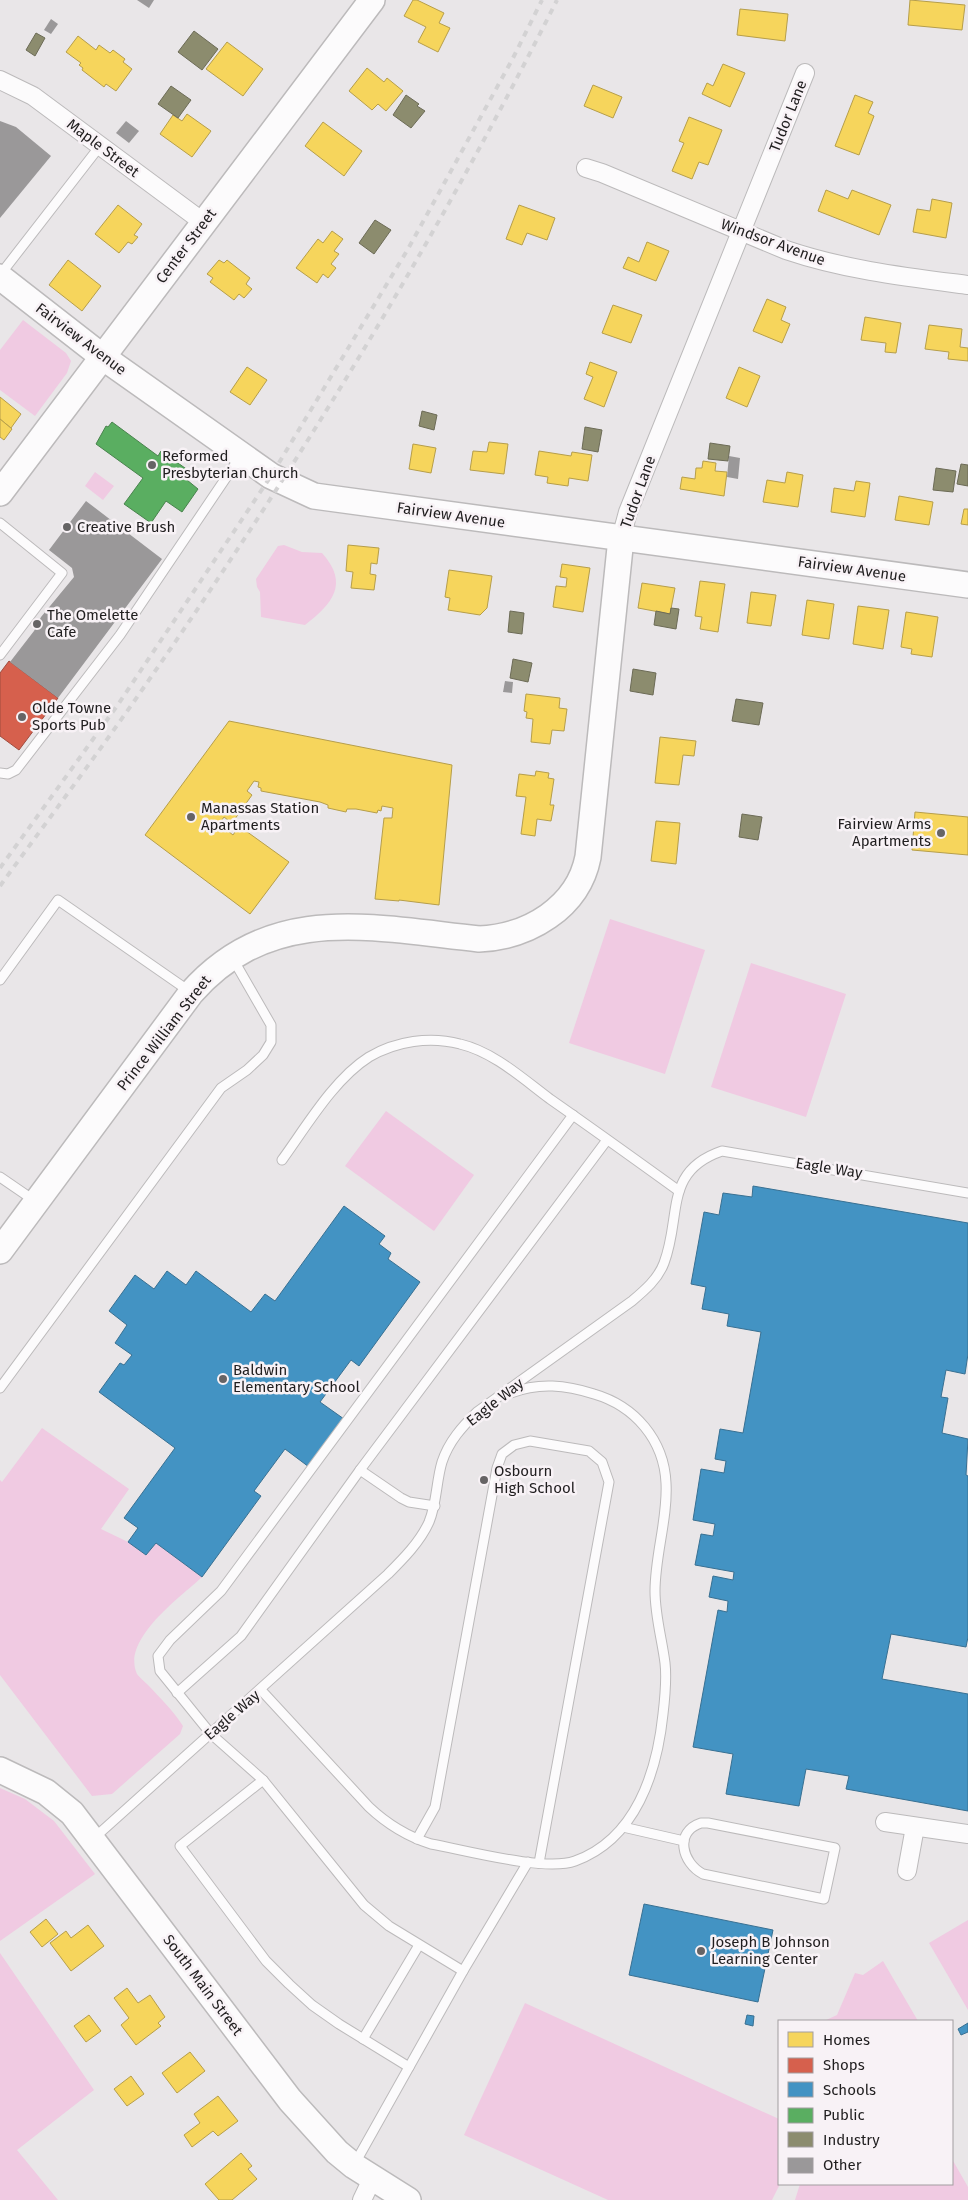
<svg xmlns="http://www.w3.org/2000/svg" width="968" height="2200" viewBox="0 0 968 2200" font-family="'Fira Sans',sans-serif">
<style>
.green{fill:#f0cae2}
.homes{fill:#f6d55c;stroke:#b69e4a}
.shops{fill:#d6604d;stroke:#9f4c3f}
.schools{fill:#4393c3;stroke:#387092}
.public{fill:#5aae61;stroke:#49834d}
.industry{fill:#8c8c6e;stroke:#6c6b56}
.building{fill:#9a9899}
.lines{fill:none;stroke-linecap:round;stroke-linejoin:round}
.lane-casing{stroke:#bcbabb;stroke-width:11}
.street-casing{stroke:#bcbabb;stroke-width:20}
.secondary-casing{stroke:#bcbabb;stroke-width:28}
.lane{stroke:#fcfbfc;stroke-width:9}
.street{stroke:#fcfbfc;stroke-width:18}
.secondary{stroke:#fcfbfc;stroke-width:25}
.rail{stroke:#d3d2d3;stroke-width:4;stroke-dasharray:6 6;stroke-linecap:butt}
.poi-dot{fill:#666465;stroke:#f8f2f6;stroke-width:2}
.labels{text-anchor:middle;stroke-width:5;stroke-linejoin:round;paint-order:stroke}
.street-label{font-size:15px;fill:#201e1f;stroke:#f8f2f6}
.poi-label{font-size:15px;fill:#201e1f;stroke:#f8f2f6;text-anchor:start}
</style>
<rect width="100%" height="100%" fill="#e9e6e8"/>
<!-- green -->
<g class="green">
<path d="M23,320L66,353L71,361L67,373L35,416L0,390V350Z"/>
<path d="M95,472L114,486L103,500L85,486Z"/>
<path d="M284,545L302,552L322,553C350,584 332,604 305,625L261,617L260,592L257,587L256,579L278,546Z"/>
<path d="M610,919L705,950L665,1074L569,1043Z"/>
<path d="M751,963L846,994L806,1117L711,1087Z"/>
<path d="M386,1111L474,1175L434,1231L345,1166Z"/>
<path d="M42,1428L129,1489L101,1529L128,1542L146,1555L156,1543L202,1577C181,1597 121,1639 137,1674C139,1677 145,1682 148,1685C160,1698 173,1710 183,1726L180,1734L112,1794L92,1796L0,1675V1480L2,1482Z"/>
<path d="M0,1788L25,1799L54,1821L95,1874L0,1941Z"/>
<path d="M968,1920V2010L929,1943Z"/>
<path d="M0,1953L94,2090L17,2150L58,2200H0Z"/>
<path d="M883,1961L918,2021H824L837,2015L855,1973L863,1975Z"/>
<path d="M525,2003L779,2119L780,2184L772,2200H608L464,2135Z"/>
<path d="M952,2159L968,2187V2200H795L800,2184H952Z"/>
</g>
<!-- homes -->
<g class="homes">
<path d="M413,0H417L444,13L439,23L450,28L438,52L418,42L426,27L404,16Z"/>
<path d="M910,0L965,5L962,30L908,25Z"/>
<path d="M740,9L788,14L785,41L737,35Z"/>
<path d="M78,36L96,50L99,45L110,53L113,50L125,59L123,62L132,69L116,91L106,84L104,87L82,70L83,68L79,65L81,63L66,52Z"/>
<path d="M227,42L263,69L243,96L206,69Z"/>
<path d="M723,64L745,73L730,107L702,94L707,83L713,86Z"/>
<path d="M367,68L384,82L387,78L403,91L386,111L378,104L372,110L349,91Z"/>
<path d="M593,85L622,97L613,118L584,106Z"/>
<path d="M855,95L873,102L868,113L874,116L859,155L835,146Z"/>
<path d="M187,114L211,131L192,157L160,134L173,115L182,121Z"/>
<path d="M689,117L722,130L708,165L699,162L692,179L672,171L684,143L679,141Z"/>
<path d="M323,122L362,151L344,176L305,146Z"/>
<path d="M826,190L848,199L852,190L891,205L879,235L818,211Z"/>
<path d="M932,199L952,203L946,238L913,232L917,209L930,211Z"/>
<path d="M118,205L142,224L134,235L138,237L132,244L128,242L119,253L95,234Z"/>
<path d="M519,205L555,218L547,240L527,233L522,245L506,239Z"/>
<path d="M332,231L343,239L334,251L339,254L331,264L336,268L328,278L323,274L317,283L296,268L318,239L323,243Z"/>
<path d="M647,242L669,251L656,281L623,268L628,257L639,262Z"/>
<path d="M68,260L101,286L82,311L49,285Z"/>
<path d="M219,260L224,263L227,260L250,278L246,284L252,289L244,298L239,294L234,300L210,282L213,278L207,274Z"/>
<path d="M767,299L786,307L781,320L790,324L782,343L753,331Z"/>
<path d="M613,305L642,315L631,343L602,333Z"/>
<path d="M865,317L901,323L896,353L885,352L886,343L861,340Z"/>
<path d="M929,325L962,329L960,347L968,348V361L948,359L949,352L925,349Z"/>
<path d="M590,362L617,372L604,407L584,399L593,377L586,374Z"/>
<path d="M247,367L267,380L250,405L230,392Z"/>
<path d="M739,367L760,376L747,407L726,398Z"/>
<path d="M0,397L21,414L11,428L0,419Z"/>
<path d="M0,419L12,429L4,440L0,437Z"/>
<path d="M489,442L508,444L504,474L470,470L473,451L487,452Z"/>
<path d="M413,444L436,448L431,473L409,469Z"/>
<path d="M539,451L571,456L572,452L592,455L588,481L569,478L568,486L547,483L548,477L535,475Z"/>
<path d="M703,461L716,463L715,471L727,472L724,496L680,489L682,477L695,479L696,468H702Z"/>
<path d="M787,472L803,475L798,507L763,502L767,480L785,483Z"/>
<path d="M856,481L870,483L865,517L831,512L834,488L854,491Z"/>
<path d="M899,496L933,502L929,525L895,520Z"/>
<path d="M964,509H968V525L961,524Z"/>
<path d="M348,545L379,548L377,564L371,563L370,574L376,575L374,590L351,588L353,572L346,571Z"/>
<path d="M562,564L590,568L583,612L553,607L556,586L566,587L567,578L560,577Z"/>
<path d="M449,570L492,576L487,608L480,615L448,610L450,598L445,597Z"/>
<path d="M700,581L725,584L718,632L700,629L702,617L695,616Z"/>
<path d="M642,583L675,588L670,614L638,608Z"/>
<path d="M751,592L776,595L771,626L747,623Z"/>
<path d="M807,600L834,604L829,639L802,635Z"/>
<path d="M858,606L889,610L883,649L853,644Z"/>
<path d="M906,612L938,617L932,657L911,654L912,649L901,647Z"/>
<path d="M526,694L560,698L559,708L567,709L564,731L552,730L550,744L531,742L533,719L526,718L527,712L524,711Z"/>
<path d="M229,721L452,765L439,905L399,900V901L375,899L384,818H392L393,808L382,806L381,811L378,810L377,813L356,809H347L346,812L328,808V805L320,802L261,791V788L258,787L259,782L254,781L247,791L252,795L232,823L224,817L219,824L233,835L239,826L289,862L250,914L145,835Z"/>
<path d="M660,737L696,741L694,756L683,755L679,785L655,783Z"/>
<path d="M536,771L549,773L548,778L554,779L550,805H554L551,821L537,819L535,836L521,834L526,797L516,796L519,774L535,776Z"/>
<path d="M915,812L968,817V855L912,850Z"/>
<path d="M656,821L680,823L676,864L651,861Z"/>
<path d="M46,1919L58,1934L42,1947L30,1932Z"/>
<path d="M88,1925L104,1946L71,1971L50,1943L66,1931L71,1938Z"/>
<path d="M127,1988L138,2003L150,1995L165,2017L158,2023L161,2026L136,2045L121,2025L129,2018L114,1998Z"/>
<path d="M89,2015L101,2031L86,2042L74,2026Z"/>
<path d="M190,2052L205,2071L177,2093L162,2073Z"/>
<path d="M131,2076L144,2094L127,2106L114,2089Z"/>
<path d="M218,2096L238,2121L218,2136L213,2131L192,2147L184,2135L200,2123L194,2114Z"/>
<path d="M241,2153L252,2166L248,2169L257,2179L232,2200H219L205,2184Z"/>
</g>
<!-- shops -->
<path class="shops" d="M9,661L58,698L19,750L0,736V673Z"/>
<!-- schools -->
<g class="schools">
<path d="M753,1186L968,1223V1354L965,1374L946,1370L941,1397L948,1398L942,1433L968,1439L966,1475L968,1476V1637L966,1647L891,1634L882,1679L968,1694V1811L846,1789L849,1776L806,1769L799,1806L726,1794L733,1754L693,1747L718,1610L727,1612L728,1601L709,1597L713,1576L733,1580L734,1572L695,1565L701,1534L713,1536L715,1524L693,1520L701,1469L724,1473L726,1461L715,1459L720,1429L743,1433L761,1332L727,1326L729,1314L702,1309L706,1287L691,1284L704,1212L719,1215L723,1193L752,1197Z"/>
<path d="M344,1206L385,1236L379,1244L391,1253L388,1259L420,1282L359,1366L351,1360L320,1402L344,1419L309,1467L285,1449L254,1491L261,1496L202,1577L156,1543L146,1555L128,1542L138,1528L124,1518L175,1448L99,1392L120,1363L124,1365L132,1355L115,1343L127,1325L109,1311L135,1275L154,1289L167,1271L186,1285L196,1271L251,1312L265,1294L275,1301Z"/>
<path d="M644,1904L773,1930L758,2002L629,1975Z"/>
<path d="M747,2015L754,2016L753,2026L745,2024Z"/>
<path d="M968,2023V2032L961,2035L958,2029Z"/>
</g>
<!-- public -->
<path class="public" d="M112,422L158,456L161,451L192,473L187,480L198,489L182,512L166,501L151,523L124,504L143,478L96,444L106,426L108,427Z"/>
<!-- industry -->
<g class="industry">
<path d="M194,31L218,49L202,70L178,52Z"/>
<path d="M36,33L45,38L35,56L26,50Z"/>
<path d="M171,86L191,100L178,118L158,104Z"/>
<path d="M406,95L419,104L417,106L425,111L411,128L393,115Z"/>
<path d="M375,220L391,230L374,254L359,243Z"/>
<path d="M422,411L437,415L434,430L419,426Z"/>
<path d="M585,427L602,430L598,452L582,449Z"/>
<path d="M710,443L730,446L728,461L708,459Z"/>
<path d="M961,464L968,465V486L957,484Z"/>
<path d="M936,468L956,471L953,492L933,490Z"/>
<path d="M671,608L679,609L676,629L654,625L656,611L670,614Z"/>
<path d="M510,611L524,613L522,634L508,632Z"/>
<path d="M513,659L532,663L528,682L510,678Z"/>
<path d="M633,669L656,673L653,695L630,691Z"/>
<path d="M736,699L763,703L759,725L732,721Z"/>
<path d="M742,814L762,817L758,840L739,837Z"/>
</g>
<!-- building -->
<g class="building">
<path d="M137,0H154L149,8Z"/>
<path d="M51,19L58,24L51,34L44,30Z"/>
<path d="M0,121L16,127L51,156L0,218Z"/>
<path d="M126,121L139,131L129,143L116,133Z"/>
<path d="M729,456L740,458L738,479L727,477Z"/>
<path d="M86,501L162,559L58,698L10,662L34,631L41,617L74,577L72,568L49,550Z"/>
<path d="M505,681L513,682L512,693L503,692Z"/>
</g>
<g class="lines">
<defs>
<g id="lane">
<path d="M0,275L100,146"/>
<path d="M0,523L62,573L0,655"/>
<path d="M0,773L8,774L16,770L120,635L240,457"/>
<path d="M0,980L58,900L189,991"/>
<path d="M282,1160C306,1127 334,1079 369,1057C396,1041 430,1036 460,1044C494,1052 523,1079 550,1099C593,1129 636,1160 679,1191"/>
<path d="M0,1177L35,1201"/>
<path d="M0,1388L221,1088L247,1070L263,1055L271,1042V1025L233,959"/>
<path d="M360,1470L607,1140"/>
<path d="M261,1690L369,1807C387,1824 406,1836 431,1844C465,1850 545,1872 575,1861C636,1839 657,1772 663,1714C665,1697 667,1680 665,1663C662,1639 655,1616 655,1591C655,1555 668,1518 666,1483C664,1440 635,1406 594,1394C566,1385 539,1382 511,1393"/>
<path d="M177,1693L241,1636L360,1470L401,1498L409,1502L435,1506"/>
<path d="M263,1780L180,1846L266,1961L289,1984L312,2005L339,2024L409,2067"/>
<path d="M701,1823H708L835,1848L824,1899L703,1874C682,1863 674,1832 701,1823Z"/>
<path d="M623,1827L684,1841"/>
<path d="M93,1839L388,1574C403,1559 420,1542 429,1522C437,1503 436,1482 442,1462C449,1441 462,1427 477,1412L632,1301C645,1290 658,1279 664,1263C682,1216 663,1171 722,1151L968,1193"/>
<path d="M417,1839L435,1807L497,1468L502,1454L514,1445L530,1441L589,1451L602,1462L609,1482L539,1863"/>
<path d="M463,1971L389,1926L364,1905L263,1780L211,1734L160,1671L158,1656L170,1640L221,1591L573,1115"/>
<path d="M363,2039L419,1945"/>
<path d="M354,2165L463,1971L528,1862"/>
</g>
<g id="street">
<path d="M0,80L33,96L203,222"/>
<path d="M586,168L602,173L786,250C845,270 906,277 968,285"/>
<path d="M621,538L628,512L805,73"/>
<path d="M885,1822L968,1834"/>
<path d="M907,1871L915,1827"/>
<path d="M362,2200L372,2179"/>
</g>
<g id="secondary">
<path d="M0,277L104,358L271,476L314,496L968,585"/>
<path d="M0,493L372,0"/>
<path d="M0,1251L191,993C271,902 373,928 479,939C528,937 578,908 588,857L621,538"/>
<path d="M0,1770L46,1792L72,1813L290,2100L337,2152L354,2166L408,2200"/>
</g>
</defs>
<!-- lane casing -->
<use href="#lane" class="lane-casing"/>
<!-- street casing -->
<use href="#street" class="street-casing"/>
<!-- secondary casing -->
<use href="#secondary" class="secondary-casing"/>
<!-- lane -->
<use href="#lane" class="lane"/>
<!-- street -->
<use href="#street" class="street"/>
<!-- secondary -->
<use href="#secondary" class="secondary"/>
<!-- rail -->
<g class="rail">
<path d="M0,868L117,706L271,476L408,249L512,60L542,0"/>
<path d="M0,886C50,817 102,748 151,677C301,461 439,235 557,0"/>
</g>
</g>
<!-- markers -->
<g class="poi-dot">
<circle cx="152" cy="465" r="5"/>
<circle cx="67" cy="527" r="5"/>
<circle cx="37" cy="624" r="5"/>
<circle cx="22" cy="717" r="5"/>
<circle cx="191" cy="817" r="5"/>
<circle cx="941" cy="833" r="5"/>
<circle cx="223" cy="1379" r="5"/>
<circle cx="484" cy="1480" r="5"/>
<circle cx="701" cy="1951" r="5"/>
</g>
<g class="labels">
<!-- street labels -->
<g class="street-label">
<text transform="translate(788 116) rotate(-68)" y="5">Tudor Lane</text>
<text transform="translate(103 148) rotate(37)" y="5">Maple Street</text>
<text transform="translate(773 242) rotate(20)" y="5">Windsor Avenue</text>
<text transform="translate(186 246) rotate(-53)" y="5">Center Street</text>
<text transform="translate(81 339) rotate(37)" y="5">Fairview Avenue</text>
<text transform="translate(638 492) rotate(-70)" y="5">Tudor Lane</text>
<text transform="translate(451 515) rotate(8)" y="5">Fairview Avenue</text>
<text transform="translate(852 569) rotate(8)" y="5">Fairview Avenue</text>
<text transform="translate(164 1033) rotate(-52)" y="5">Prince William Street</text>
<text transform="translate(829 1168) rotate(9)" y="5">Eagle Way</text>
<text transform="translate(495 1402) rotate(-38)" y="5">Eagle Way</text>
<text transform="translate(232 1715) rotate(-41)" y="5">Eagle Way</text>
<text transform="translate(203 1985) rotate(53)" y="5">South Main Street</text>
</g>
<!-- poi labels -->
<g class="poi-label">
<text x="162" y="461">Reformed<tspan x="162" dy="17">Presbyterian Church</tspan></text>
<text x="77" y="532">Creative Brush</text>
<text x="47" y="620">The Omelette<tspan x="47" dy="17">Cafe</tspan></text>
<text x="32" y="713">Olde Towne<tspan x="32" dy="17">Sports Pub</tspan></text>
<text x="201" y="813">Manassas Station<tspan x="201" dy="17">Apartments</tspan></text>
<text x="931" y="829" text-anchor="end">Fairview Arms<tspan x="931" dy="17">Apartments</tspan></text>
<text x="233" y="1375">Baldwin<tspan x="233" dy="17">Elementary School</tspan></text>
<text x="494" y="1476">Osbourn<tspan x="494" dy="17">High School</tspan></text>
<text x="711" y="1947">Joseph B Johnson<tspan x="711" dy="17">Learning Center</tspan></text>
</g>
</g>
<!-- legend -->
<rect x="778" y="2020" width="175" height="165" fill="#f8f2f6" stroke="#a29da0"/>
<rect x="788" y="2032" width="25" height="15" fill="#f6d55c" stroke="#a29da0"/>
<text x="823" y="2045" font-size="15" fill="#201e1f">Homes</text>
<rect x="788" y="2058" width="25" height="15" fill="#d6604d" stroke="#a29da0"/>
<text x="823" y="2070" font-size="15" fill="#201e1f">Shops</text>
<rect x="788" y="2082" width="25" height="15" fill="#4393c3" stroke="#a29da0"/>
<text x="823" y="2095" font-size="15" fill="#201e1f">Schools</text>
<rect x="788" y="2108" width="25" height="15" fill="#5aae61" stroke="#a29da0"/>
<text x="823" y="2120" font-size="15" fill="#201e1f">Public</text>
<rect x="788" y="2132" width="25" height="15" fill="#8c8c6e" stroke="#a29da0"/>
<text x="823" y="2145" font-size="15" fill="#201e1f">Industry</text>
<rect x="788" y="2158" width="25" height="15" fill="#9a9899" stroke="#a29da0"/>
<text x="823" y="2170" font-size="15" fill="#201e1f">Other</text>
</svg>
